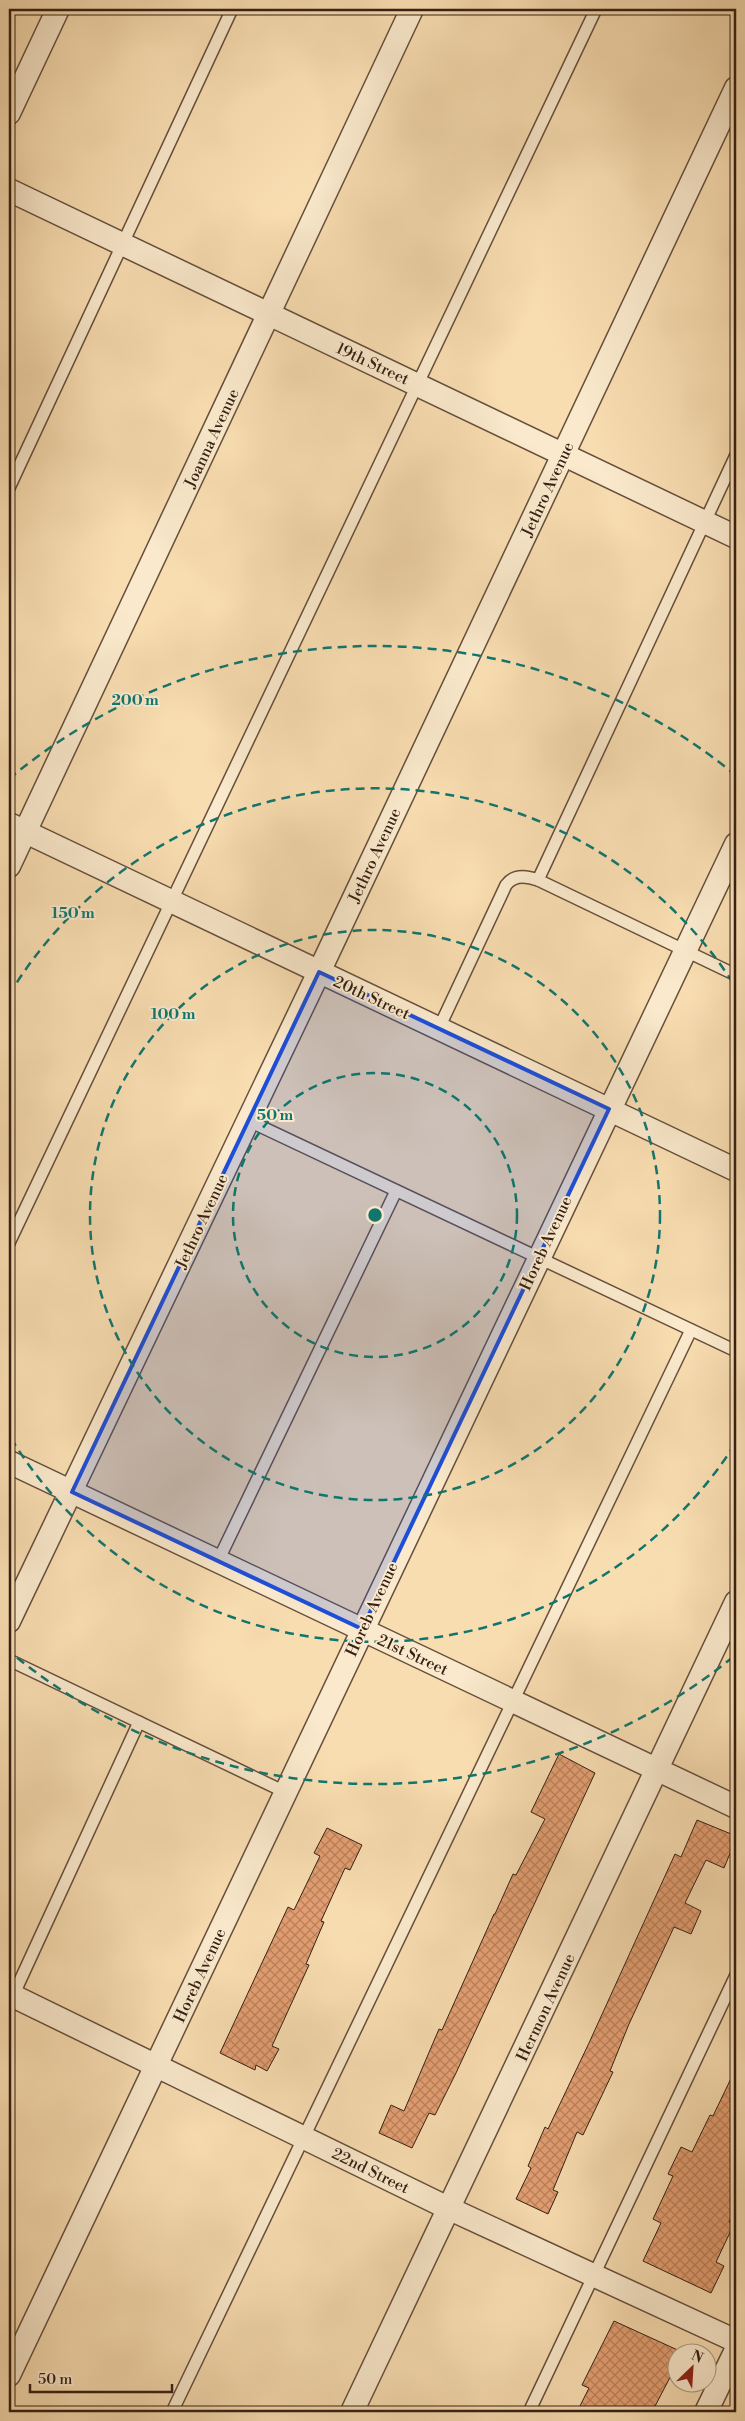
<svg xmlns="http://www.w3.org/2000/svg" width="745" height="2421" viewBox="0 0 745 2421" font-family="'Libre Bodoni',serif">
<style>
.building{fill:url(#building-cross-hatch);stroke:#352015}
.lines{fill:none;stroke-linecap:round;stroke-linejoin:round}
.service-casing{stroke:#664f3c;stroke-width:14}
.minor-casing{stroke:#664f3c;stroke-width:25}
.service{stroke:#fae9cc;stroke-width:11}
.minor{stroke:#fae9cc;stroke-width:22}
.marked{fill:#1d4ed8;fill-opacity:0.2;stroke:#1d4ed8;stroke-width:4;stroke-linejoin:round}
.ring{fill:none;stroke:#0f766e;stroke-width:2.5;stroke-dasharray:9 6}
.labels{text-anchor:middle;stroke-width:4;stroke-linejoin:round;paint-order:stroke}
.street-label{font-size:16px;fill:#352015;stroke:#fae9cc}
.centre{fill:#0f766e;stroke:#fae9cc;stroke-width:2.5}
.ring-label{font-size:15px;text-anchor:middle;font-weight:bold;fill:#0f766e;stroke:#fae9cc;stroke-width:4;stroke-linejoin:round;paint-order:stroke}
</style>
<defs>
<pattern id="building-cross-hatch" width="8" height="8" patternUnits="userSpaceOnUse" patternTransform="scale(1.25)"><rect width="8" height="8" fill="#e49f72"/><path d="M0 0l8 8M0 8l8-8" fill="none" stroke="#ba815c"/></pattern>
</defs>
<rect width="100%" height="100%" fill="#f8ddb1"/>
<filter id="stains"><feTurbulence type="fractalNoise" baseFrequency=".004" numOctaves="4"/><feColorMatrix values="0 0 0 0 .2 0 0 0 0 .09 0 0 0 0 .02 0 0 0 .5 -.17"/></filter>
<radialGradient id="worn" r=".72"><stop offset=".6" stop-color="#630" stop-opacity="0"/><stop offset="1" stop-color="#630" stop-opacity=".3"/></radialGradient>
<!-- building -->
<g class="building">
<path d="M559,1754L595,1773L456,2073L435,2115L429,2113L412,2148L379,2133L391,2105L404,2111L439,2029L442,2030L494,1914H495L513,1874L516,1875L545,1819L531,1812Z"/>
<path d="M697,1820L736,1836V1839L724,1868L706,1860L685,1903L701,1911L691,1934L674,1927L629,2024L610,2071L613,2072L583,2135L577,2132L553,2190L558,2192L548,2214L516,2199L531,2168L528,2166L545,2127L548,2129L589,2043L675,1854L681,1857Z"/>
<path d="M327,1828L362,1845L350,1870L345,1868L321,1921L324,1922L306,1964L309,1965L272,2046L279,2049L267,2071L256,2065L255,2070L220,2053L288,1907L294,1910L320,1856L314,1853Z"/>
<path d="M736,2068V2206L729,2222L734,2224L716,2262L724,2266L711,2293L643,2261L661,2223L653,2219L673,2176L668,2174L681,2147L692,2152L710,2115L713,2116Z"/>
<path d="M614,2321L682,2352L678,2354V2362L652,2412H577L589,2388L582,2385Z"/>
</g>
<g class="lines">
<defs>
<g id="service">
<path d="M9,488L232,9"/>
<path d="M538,880L736,455"/>
<path d="M439,1028L506,885C514,874 527,876 538,880L736,975"/>
<path d="M249,1121L736,1351"/>
<path d="M9,1243L596,9"/>
<path d="M218,1561L396,1191"/>
<path d="M9,1660L285,1792"/>
<path d="M12,1998L139,1722"/>
<path d="M172,2412L691,1330"/>
<path d="M529,2412L736,1975"/>
</g>
<g id="minor">
<path d="M9,113L58,9"/>
<path d="M9,190L736,537"/>
<path d="M9,824L736,1170"/>
<path d="M9,866L412,9"/>
<path d="M9,1462L736,1807"/>
<path d="M9,1621L319,972L736,88"/>
<path d="M9,1994L450,2209L736,2341"/>
<path d="M9,2375L736,844"/>
<path d="M352,2412L736,1602"/>
<path d="M706,2412L736,2350"/>
</g>
</defs>
<!-- service casing -->
<use href="#service" class="service-casing"/>
<!-- minor casing -->
<use href="#minor" class="minor-casing"/>
<!-- service -->
<use href="#service" class="service"/>
<!-- minor -->
<use href="#minor" class="minor"/>
</g>
<!-- marked area -->
<path class="marked" d="M319,972L609,1109L362,1629L72,1492Z"/>
<!-- distance rings -->
<g class="ring">
<circle cx="375" cy="1215" r="142"/>
<circle cx="375" cy="1215" r="285"/>
<path d="M735 1444A427 427 0 0 1 9 1435M9 995A427 427 0 0 1 735 986"/>
<path d="M733 1657A569 569 0 0 1 9 1651M9 779A569 569 0 0 1 733 773"/>
</g>
<g class="labels">
<!-- street labels -->
<g class="street-label">
<text transform="translate(373 363) rotate(25)" y="6">19th Street</text>
<text transform="translate(211 438) rotate(-65)" y="6">Joanna Avenue</text>
<text transform="translate(547 489) rotate(-65)" y="6">Jethro Avenue</text>
<text transform="translate(374 855) rotate(-65)" y="6">Jethro Avenue</text>
<text transform="translate(372 997) rotate(25)" y="6">20th Street</text>
<text transform="translate(201 1221) rotate(-65)" y="6">Jethro Avenue</text>
<text transform="translate(545 1243) rotate(-65)" y="6">Horeb Avenue</text>
<text transform="translate(371 1609) rotate(-65)" y="6">Horeb Avenue</text>
<text transform="translate(413 1654) rotate(25)" y="6">21st Street</text>
<text transform="translate(199 1975) rotate(-65)" y="6">Horeb Avenue</text>
<text transform="translate(545 2007) rotate(-65)" y="6">Hermon Avenue</text>
<text transform="translate(371 2170) rotate(26)" y="6">22nd Street</text>
</g>
</g>
<circle cx="375" cy="1215" r="8" class="centre"/>
<g class="ring-label">
<text x="135" y="705">200 m</text>
<text x="73" y="918">150 m</text>
<text x="173" y="1019">100 m</text>
<text x="275" y="1120">50 m</text>
</g>
<!-- margin -->
<rect width="745" height="2421" fill="none" stroke="#f8ddb1" stroke-width="30"/>
<rect x="10" y="10" width="725" height="2401" fill="none" stroke="#352015" stroke-width="2.5"/>
<rect x="15" y="15" width="715" height="2391" fill="none" stroke="#352015"/>
<!-- north arrow -->
<g transform="translate(692 2368) rotate(25)"><circle r="24" fill="#fae9cc" stroke="#ab9983"/>
<path d="M0-4L9 19L0 12L-9 19Z" fill="#8f2418"/>
<text y="-8" font-size="14" font-weight="bold" text-anchor="middle" fill="#352015">N</text>
</g>
<!-- scale -->
<path d="M30 2384v8h142v-8" fill="none" stroke="#352015" stroke-width="2.5"/>
<text x="38" y="2384" font-size="15" fill="#352015" stroke="#fae9cc" stroke-width="4" paint-order="stroke">50 m</text>
<rect width="100%" height="100%" filter="url(#stains)"/>
<rect width="100%" height="100%" fill="url(#worn)"/>
</svg>
